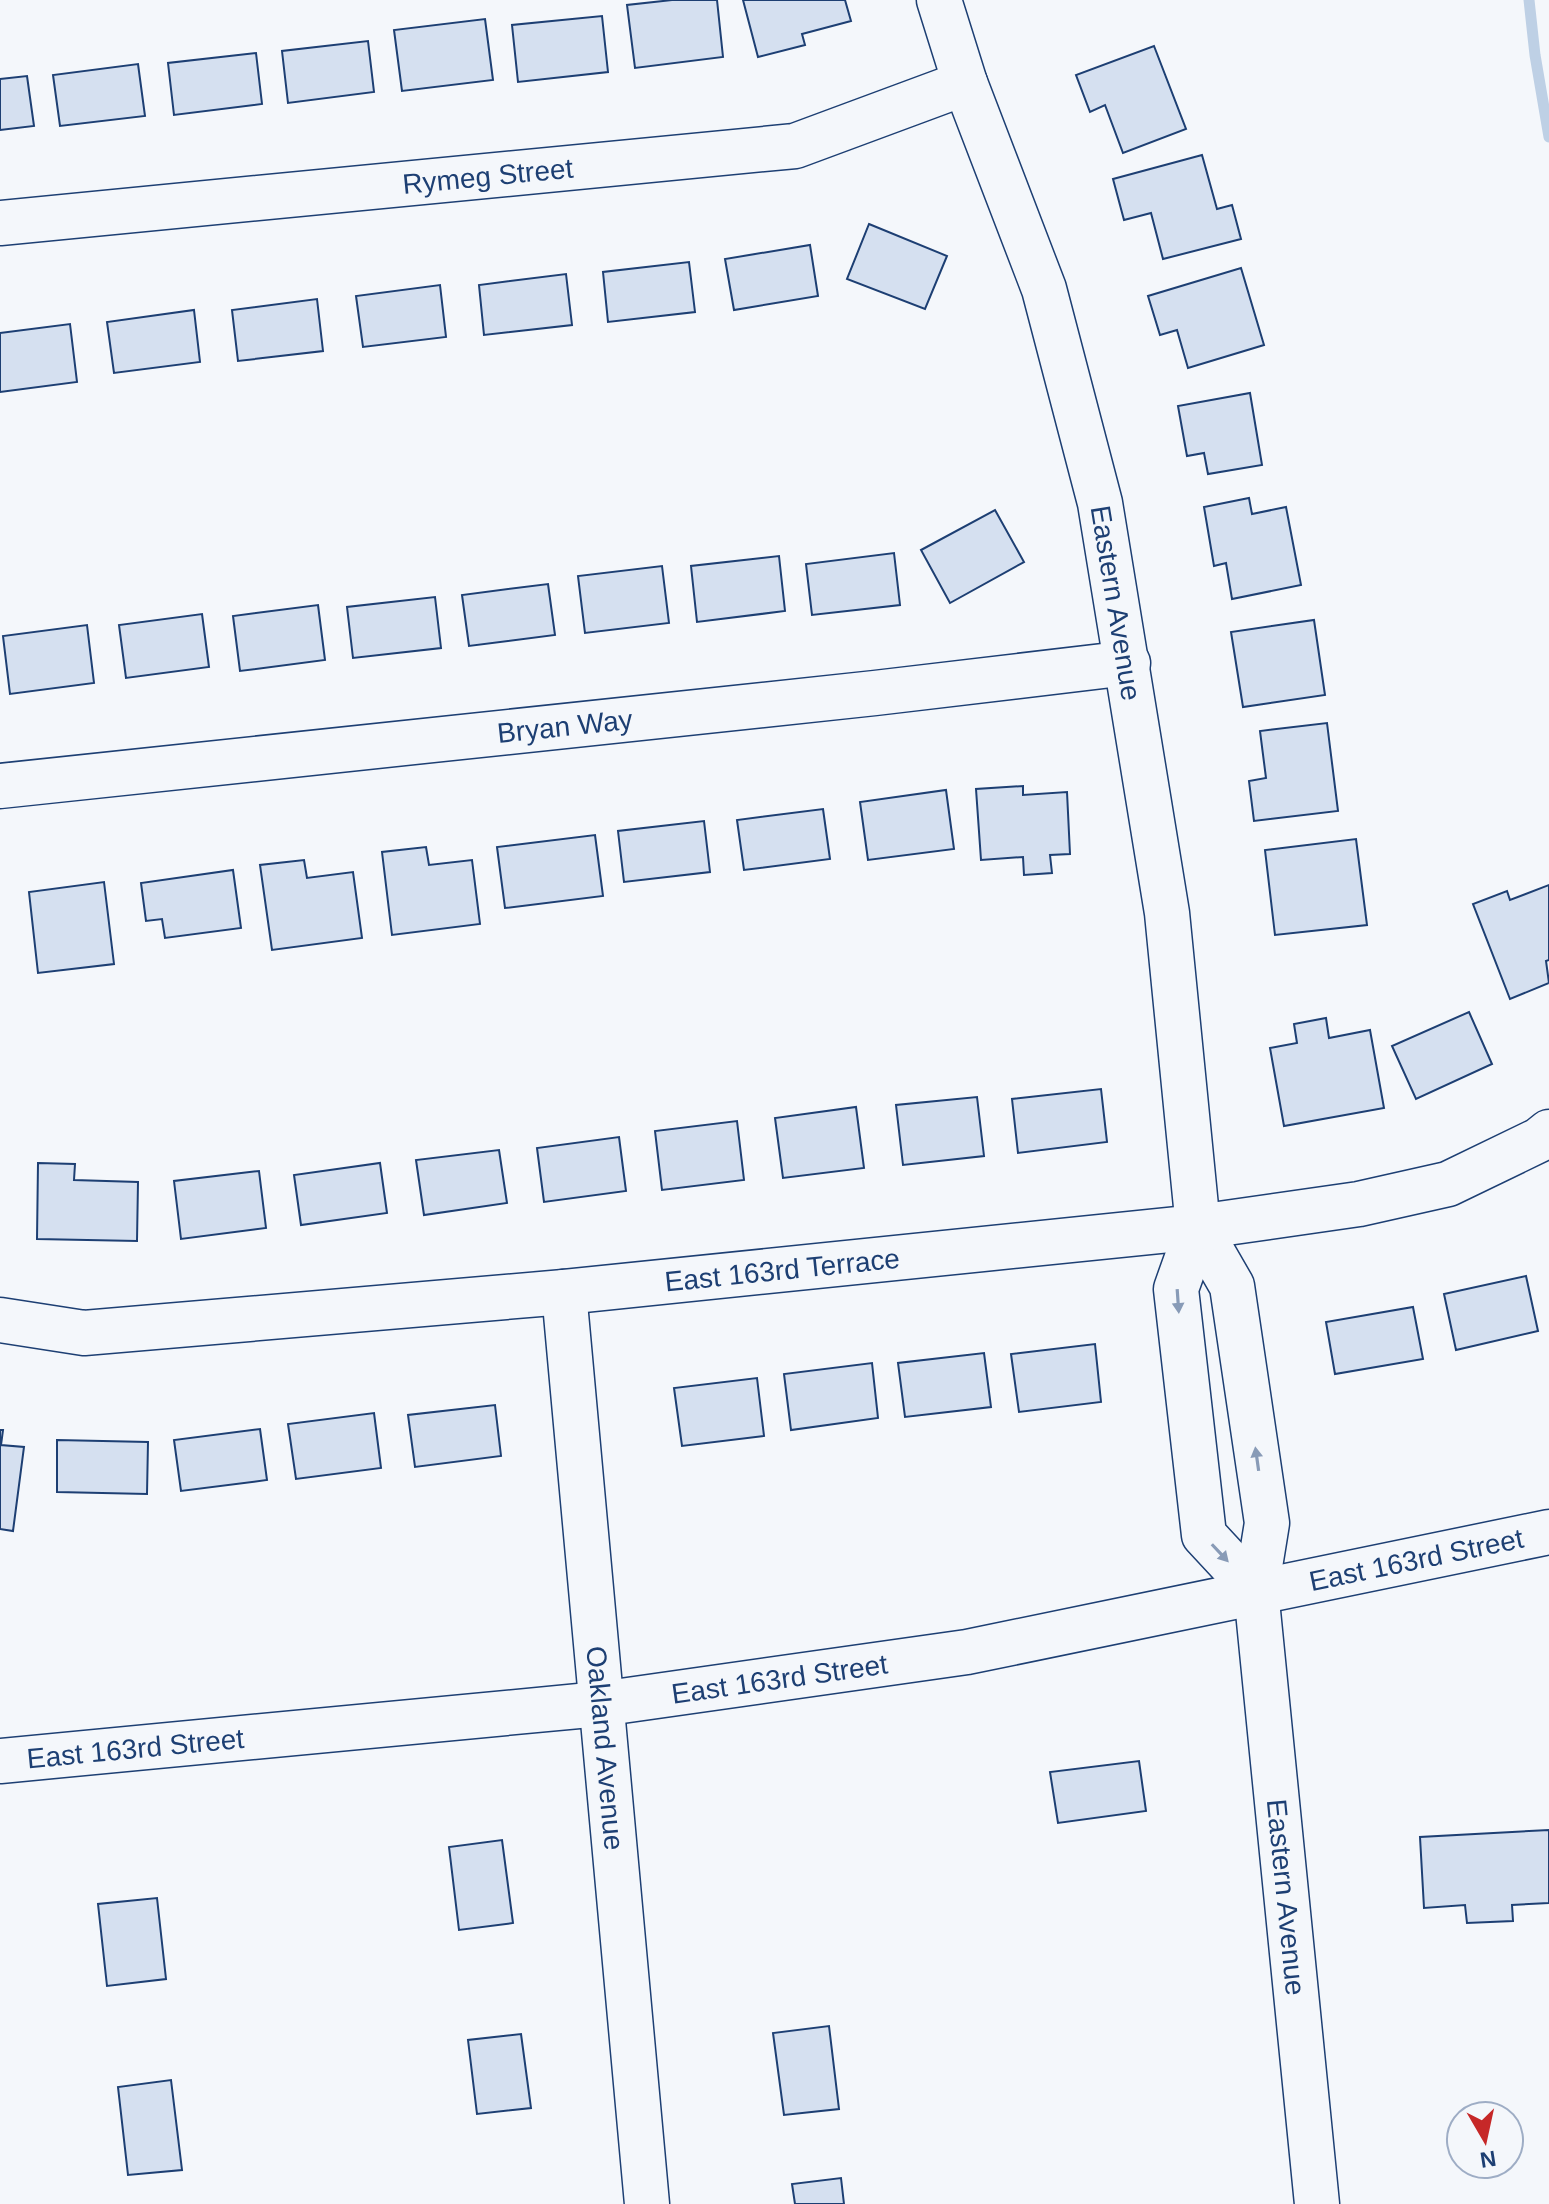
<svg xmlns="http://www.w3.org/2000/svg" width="1549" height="2204" viewBox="0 0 1549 2204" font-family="Arial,sans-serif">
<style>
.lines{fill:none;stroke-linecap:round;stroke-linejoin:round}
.stream{stroke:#bed0e5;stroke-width:11}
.building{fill:#d5e0f0;stroke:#1d3f73;stroke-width:2}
.minor-casing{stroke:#1d3f73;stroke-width:47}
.minor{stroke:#f4f7fb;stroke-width:44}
.oneway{fill:#889bb7}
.labels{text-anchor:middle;stroke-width:6;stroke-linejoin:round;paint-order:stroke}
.street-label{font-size:28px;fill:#1d3f73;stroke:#f4f7fb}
</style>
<rect width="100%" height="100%" fill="#f4f7fb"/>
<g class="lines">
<!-- stream -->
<path class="stream" d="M1529,0L1535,55L1549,137"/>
</g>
<!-- building -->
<g class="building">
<path d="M672,0H717L723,57L635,68L627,5Z"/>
<path d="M743,0H845L851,21L802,34L805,45L758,57Z"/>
<path d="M602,16L608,72L518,82L512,25Z"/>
<path d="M485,19L493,80L402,91L394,30Z"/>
<path d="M368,41L374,92L288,103L282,51Z"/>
<path d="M1154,46L1186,129L1123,153L1105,105L1090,112L1076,75Z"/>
<path d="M256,53L262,104L174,115L168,63Z"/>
<path d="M138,64L145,116L60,126L53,75Z"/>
<path d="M27,76L34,126L0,130V79Z"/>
<path d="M1202,155L1217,209L1232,205L1241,239L1163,259L1151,213L1124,220L1113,179Z"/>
<path d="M869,224L947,256L925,309L847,279Z"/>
<path d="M810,245L818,296L734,310L725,259Z"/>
<path d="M689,262L695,312L608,322L603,272Z"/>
<path d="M1241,268L1264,345L1188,368L1177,330L1160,335L1148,296Z"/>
<path d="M566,274L572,325L484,335L479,285Z"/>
<path d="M440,285L446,337L363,347L356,296Z"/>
<path d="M317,299L323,351L238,361L232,310Z"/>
<path d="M194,310L200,362L114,373L107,322Z"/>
<path d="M70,324L77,382L0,392V333Z"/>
<path d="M1250,393L1262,465L1208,474L1204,453L1187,456L1178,406Z"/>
<path d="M1249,498L1252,514L1286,507L1301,585L1232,599L1226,563L1214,566L1204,507Z"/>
<path d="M995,510L1024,562L950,603L921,550Z"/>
<path d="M894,553L900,605L812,615L806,564Z"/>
<path d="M779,556L785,611L697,622L691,566Z"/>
<path d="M662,566L669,623L585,633L578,576Z"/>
<path d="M548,584L555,635L469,646L462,595Z"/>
<path d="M435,597L441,648L353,658L347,607Z"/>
<path d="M318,605L325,660L240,671L233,616Z"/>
<path d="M202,614L209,667L126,678L119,625Z"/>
<path d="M1314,620L1325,695L1243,707L1231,632Z"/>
<path d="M87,625L94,683L10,694L3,636Z"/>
<path d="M1327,723L1338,811L1254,821L1249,781L1266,778L1260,731Z"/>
<path d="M1023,786V795L1067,792L1070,854L1050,855L1052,873L1024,875L1023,857L981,860L976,789Z"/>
<path d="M946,790L954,849L868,860L860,802Z"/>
<path d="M823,809L830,859L744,870L737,820Z"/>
<path d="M704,821L710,872L624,882L618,831Z"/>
<path d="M595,835L603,896L505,908L497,847Z"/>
<path d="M1356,839L1367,925L1275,935L1265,850Z"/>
<path d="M426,847L429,865L472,860L480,924L392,935L382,852Z"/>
<path d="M304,860L307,878L353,872L362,938L272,950L260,865Z"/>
<path d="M233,870L241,928L165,938L162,919L146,921L141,883Z"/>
<path d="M104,882L114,964L38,973L29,892Z"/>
<path d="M1549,885V960L1546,961L1549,983L1510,999L1473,904L1507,891L1510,900Z"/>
<path d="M1469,1012L1492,1064L1416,1099L1392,1046Z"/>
<path d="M1326,1018L1329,1038L1370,1030L1384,1108L1284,1126L1270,1048L1297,1043L1294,1024Z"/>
<path d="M1101,1089L1107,1142L1018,1153L1012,1099Z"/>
<path d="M977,1097L984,1156L903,1165L896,1105Z"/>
<path d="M856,1107L864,1168L783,1178L775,1118Z"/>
<path d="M737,1121L744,1180L662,1190L655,1131Z"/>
<path d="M619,1137L626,1191L544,1202L537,1148Z"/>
<path d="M499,1150L507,1203L424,1215L416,1160Z"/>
<path d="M38,1163L75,1164L74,1180L138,1182L137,1241L37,1239Z"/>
<path d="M380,1163L387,1213L301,1225L294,1175Z"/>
<path d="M259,1171L266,1228L181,1239L174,1181Z"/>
<path d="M1526,1276L1538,1331L1456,1350L1444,1294Z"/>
<path d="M1413,1307L1423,1359L1335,1374L1326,1322Z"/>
<path d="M1095,1344L1101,1402L1019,1412L1011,1354Z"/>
<path d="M984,1353L991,1407L905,1417L898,1363Z"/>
<path d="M872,1363L878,1418L791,1430L784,1374Z"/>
<path d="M757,1378L764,1436L682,1446L674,1388Z"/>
<path d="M495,1405L501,1456L415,1467L408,1415Z"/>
<path d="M374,1413L381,1468L296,1479L288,1424Z"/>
<path d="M260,1429L267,1480L181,1491L174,1440Z"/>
<path d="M0,1430H3L1,1445L24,1447L13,1531L0,1529Z"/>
<path d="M57,1440L148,1442L147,1494L57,1492Z"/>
<path d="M1139,1761L1146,1811L1058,1823L1050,1772Z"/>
<path d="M1549,1830V1903L1512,1905L1513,1921L1467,1923L1465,1905L1424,1908L1420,1837Z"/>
<path d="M502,1840L513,1923L459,1930L449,1847Z"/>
<path d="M157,1898L166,1979L107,1986L98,1904Z"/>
<path d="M829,2026L839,2109L784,2115L773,2033Z"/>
<path d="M521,2034L531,2108L477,2114L468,2040Z"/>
<path d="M171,2080L182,2170L128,2175L118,2087Z"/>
<path d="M841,2178L844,2204H795L792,2184Z"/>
</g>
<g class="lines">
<defs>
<g id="minor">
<path id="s1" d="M939,0L965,83L1044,289L1100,503L1167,913L1198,1227L1232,1286L1267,1523L1256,1591L1317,2204"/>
<path id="s2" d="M0,223L795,146L965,83"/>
<path id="s3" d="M0,786L875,693L1128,663"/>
<path d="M1198,1227L1176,1289L1204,1535L1256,1591"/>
<path id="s4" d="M564,1292L647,2204"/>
<path id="s5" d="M0,1320L84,1333L564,1292L1198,1227L1359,1204L1448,1184L1539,1140L1549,1132"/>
<path id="s6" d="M0,1761L600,1704L967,1652L1549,1532"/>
</g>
</defs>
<!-- minor casing -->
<use href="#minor" class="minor-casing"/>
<!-- minor -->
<use href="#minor" class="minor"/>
</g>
<!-- one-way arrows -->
<defs><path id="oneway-solid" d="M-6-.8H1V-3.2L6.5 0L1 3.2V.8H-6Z" transform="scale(2)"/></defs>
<g class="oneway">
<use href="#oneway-solid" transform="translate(1178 1301) rotate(86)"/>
<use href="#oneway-solid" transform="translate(1257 1459) rotate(-98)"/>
<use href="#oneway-solid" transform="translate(1220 1553) rotate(47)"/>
</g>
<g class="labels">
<!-- street labels -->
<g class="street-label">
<text dy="10" stroke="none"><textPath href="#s2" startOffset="490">Rymeg Street</textPath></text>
<text dy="10" stroke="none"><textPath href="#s1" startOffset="630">Eastern Avenue</textPath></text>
<text dy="10" stroke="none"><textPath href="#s3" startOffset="568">Bryan Way</textPath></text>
<text dy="10" stroke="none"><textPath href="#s5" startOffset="786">East 163rd Terrace</textPath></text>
<text dy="10" stroke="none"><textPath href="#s6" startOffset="1432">East 163rd Street</textPath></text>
<text dy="10" stroke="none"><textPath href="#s6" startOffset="784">East 163rd Street</textPath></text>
<text dy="10" stroke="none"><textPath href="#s6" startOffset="136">East 163rd Street</textPath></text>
<text dy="10" stroke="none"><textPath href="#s4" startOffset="458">Oakland Avenue</textPath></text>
<text dy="10" stroke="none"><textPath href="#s1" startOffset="1944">Eastern Avenue</textPath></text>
</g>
</g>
<!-- north arrow -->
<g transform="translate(1485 2140) rotate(171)"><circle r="38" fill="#f4f7fb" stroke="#9eadc5" stroke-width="2"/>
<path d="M0-6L14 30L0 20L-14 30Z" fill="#c62828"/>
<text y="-12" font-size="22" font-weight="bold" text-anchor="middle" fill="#1d3f73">N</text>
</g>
</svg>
